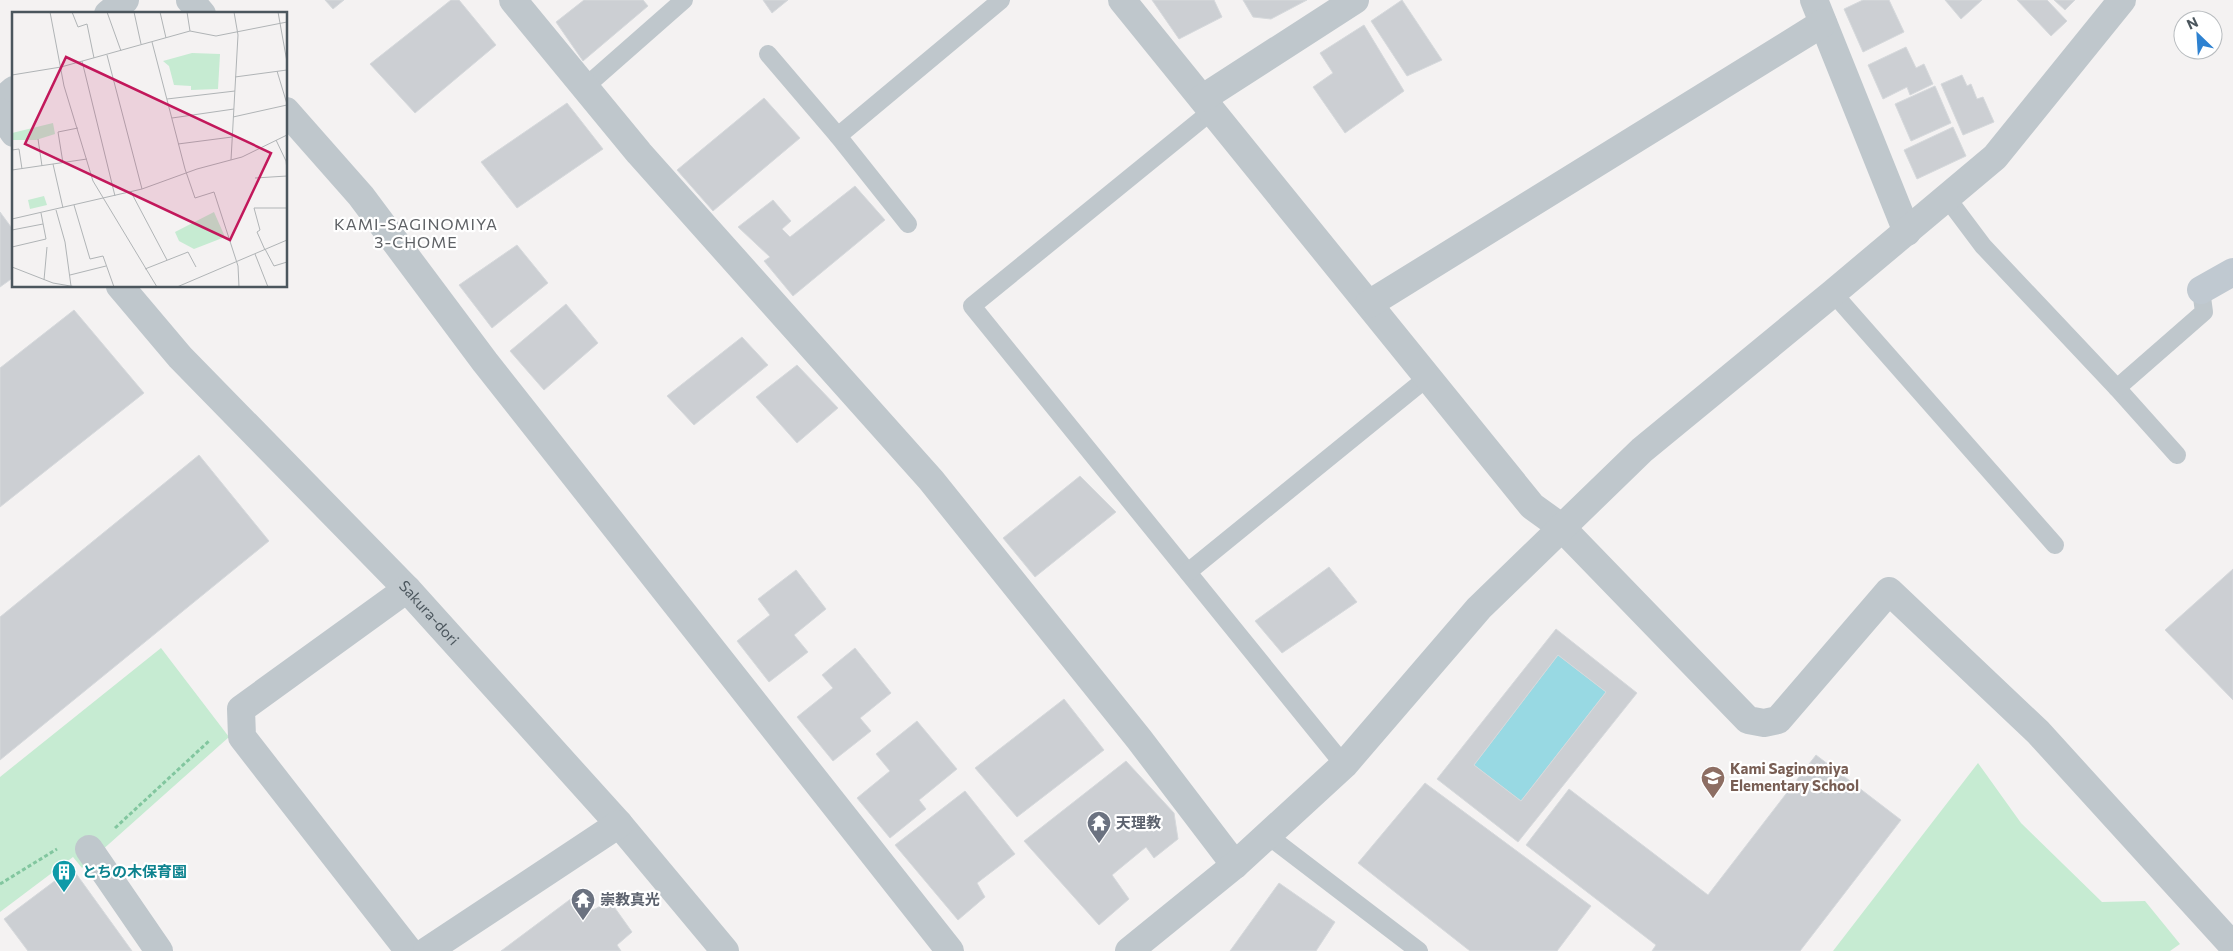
<svg xmlns="http://www.w3.org/2000/svg" width="2233" height="951" viewBox="0 0 2233 951" font-family="Commissioner,'Noto Sans JP',sans-serif">
<style>
.green{fill:#c6ebd2}
.water{fill:#98d9e3}
.building{fill:#cccfd3;stroke:#d6d9dc;fill-rule:evenodd}
.lines{fill:none;stroke-linecap:round;stroke-linejoin:round}
.path{stroke:#82c69f;stroke-width:3;stroke-dasharray:4 2.5;stroke-linecap:butt}
.lane{stroke:#bfc7cc;stroke-width:18}
.street{stroke:#bfc7cc;stroke-width:28}
.secondary{stroke:#c0c9d1;stroke-width:28}
.labels{text-anchor:middle;stroke-width:4.5;stroke-linejoin:round;paint-order:stroke}
.street-label{font-size:15px;fill:#4b565d;stroke:#fff}
.education-label{font-size:15px;font-weight:bold;fill:#785e54;stroke:#fff;text-anchor:start}
.worship-label{font-size:15px;font-weight:bold;fill:#5b616d;stroke:#fff;text-anchor:start}
.culture-label{font-size:15px;font-weight:bold;fill:#0d838f;stroke:#fff;text-anchor:start}
.neighbourhood-label{font-size:16px;letter-spacing:1px;fill:#5f6266;stroke:#fff}
.inset-road{fill:none;stroke:#b0b4b6;stroke-width:1}
.view{fill:#c2185b;fill-opacity:0.15;stroke:#c2185b;stroke-width:2.5}
.inset-edge{fill:none;stroke:#4b565d;stroke-width:2.5}
</style>
<rect width="100%" height="100%" fill="#f4f2f2"/>
<!-- green -->
<g class="green">
<path d="M161,648L229,737L82,868L73,857L0,912V777Z"/>
<path d="M1978,763L2021,823L2102,902L2145,901L2180,944L2170,951H1833Z"/>
</g>
<!-- water -->
<path class="water" d="M1558,655L1606,692L1521,801L1474,765Z"/>
<!-- building -->
<g class="building">
<path d="M325,0H344L333,9Z"/>
<path d="M451,0H459L496,45L415,113L370,64Z"/>
<path d="M584,0H643L648,6L583,61L556,22Z"/>
<path d="M763,0H788L772,13Z"/>
<path d="M1152,0H1214L1222,17L1179,39Z"/>
<path d="M1243,0H1307L1271,19L1253,17Z"/>
<path d="M1402,0L1442,60L1407,76L1371,21Z"/>
<path d="M1863,0H1889L1904,32L1863,52L1844,9Z"/>
<path d="M1945,0H1982L1961,19Z"/>
<path d="M2017,0H2047L2067,21L2051,36Z"/>
<path d="M2054,0H2075L2065,10Z"/>
<path d="M1364,25L1404,91L1345,133L1313,87L1333,73L1320,53Z"/>
<path d="M1906,47L1916,68L1924,64L1933,84L1910,95L1907,87L1883,99L1868,65Z"/>
<path d="M1962,75L1967,86L1971,84L1977,99L1983,97L1994,122L1963,135L1941,84Z"/>
<path d="M1935,86L1951,123L1911,141L1895,104Z"/>
<path d="M764,98L800,138L713,211L677,170Z"/>
<path d="M567,103L603,149L517,208L481,162Z"/>
<path d="M1953,127L1966,156L1917,179L1904,150Z"/>
<path d="M855,186L885,220L793,296L764,261L770,257L738,227L773,200L791,221L782,229L790,237Z"/>
<path d="M0,212L14,231V277L0,287Z"/>
<path d="M517,245L548,283L492,328L459,285Z"/>
<path d="M566,304L598,343L544,390L510,351Z"/>
<path d="M74,310L144,393L0,507V368Z"/>
<path d="M742,337L768,365L694,425L667,396Z"/>
<path d="M797,365L838,408L797,443L756,397Z"/>
<path d="M199,455L269,541L0,760V617Z"/>
<path d="M1080,476L1116,512L1035,577L1003,538Z"/>
<path d="M1329,567L1357,602L1282,653L1255,621Z"/>
<path d="M2233,569V700L2165,630Z"/>
<path d="M796,570L826,609L794,635L808,652L769,682L737,641L770,615L758,599Z"/>
<path d="M1556,629L1637,693L1518,842L1437,779ZM1558,655L1606,692L1521,801L1474,765Z"/>
<path d="M855,648L891,693L860,718L871,731L833,761L797,717L833,688L822,675Z"/>
<path d="M1064,699L1104,750L1017,817L975,768Z"/>
<path d="M917,721L957,769L919,800L926,809L890,838L857,798L890,771L876,754Z"/>
<path d="M1816,755L1901,820L1800,951H1652L1656,945L1526,845L1569,789L1708,895Z"/>
<path d="M1126,761L1174,813L1178,839L1154,858L1146,847L1112,875L1129,899L1099,925L1024,841Z"/>
<path d="M1425,783L1591,906L1557,951H1470L1358,863Z"/>
<path d="M965,791L1015,854L977,883L985,897L958,920L895,845Z"/>
<path d="M72,868L132,951H28L4,919Z"/>
<path d="M1279,883L1335,922L1316,951H1230Z"/>
<path d="M576,895L593,910L610,901L632,932L617,945L621,951H501Z"/>
</g>
<g class="lines">
<!-- path -->
<g class="path">
<path d="M115,828L209,741"/>
<path d="M0,884L57,849"/>
</g>
<!-- lane -->
<g class="lane">
<path d="M768,54L838,136L908,224"/>
<path d="M585,87L684,0"/>
<path d="M1213,110L972,306L1344,765"/>
<path d="M838,136L1001,0"/>
<path d="M1947,198L1983,246L2117,388L2177,455"/>
<path d="M1833,293L2055,545"/>
<path d="M2117,388L2204,312L2201,290"/>
<path d="M1188,572L1428,377"/>
<path d="M1267,835L1419,951"/>
</g>
<!-- street -->
<g class="street">
<path d="M190,0L202,14"/>
<path d="M513,0L639,153L931,480L1139,739L1235,865"/>
<path d="M1122,0L1532,506L1561,527L1748,720L1764,723L1778,720L1889,591L2038,732L2233,946"/>
<path d="M1814,0L1907,232"/>
<path d="M108,14L125,0"/>
<path d="M1203,98L1355,0"/>
<path d="M0,102L14,90"/>
<path d="M286,111L361,196L485,362L950,951"/>
<path d="M0,112L14,133"/>
<path id="s1" d="M120,286L180,357L407,589L619,824L725,951"/>
<path d="M1369,304L1823,23"/>
<path d="M407,589L241,709L242,737L409,951"/>
<path d="M89,849L159,951"/>
<path d="M427,951L619,824"/>
<path d="M1129,951L1235,865L1344,765L1479,608L1642,450L1833,293L1995,157L2122,0"/>
</g>
<!-- secondary -->
<path class="secondary" d="M2201,290L2233,272"/>
</g>
<!-- icons -->
<defs>
<symbol id="school-pin" viewBox="-11 -11 22 30"><path d="M0 17L-7.5 6A9.5 9.5 0 1 1 7.5 6Z" fill="#8d6e63" stroke="#fff"/><path d="M0-5L7-2L0 1L-7-2ZM-4 1L0 2.5L4 1V4Q0 6-4 4Z" fill="#fff"/></symbol>
<symbol id="temple-pin" viewBox="-11 -11 22 30"><path d="M0 17L-7.5 6A9.5 9.5 0 1 1 7.5 6Z" fill="#6b7280" stroke="#fff"/><path d="M0-6L5-2H3V0L6.5 2.5H4V6H1.5V3h-3V6H-4V2.5H-6.5L-3 0V-2H-5Z" fill="#fff"/></symbol>
<symbol id="building-pin" viewBox="-11 -11 22 30"><path d="M0 17L-7.5 6A9.5 9.5 0 1 1 7.5 6Z" fill="#0f9aa8" stroke="#fff"/><path d="M-4-6H4V6H1V3H-1V6H-4ZM-2.5-4.3h1.7v1.8h-1.7ZM.8-4.3h1.7v1.8H.8ZM-2.5-1h1.7V.8h-1.7ZM.8-1h1.7V.8H.8Z" fill="#fff"/></symbol>
</defs>
<g fill-rule="evenodd">
<use href="#school-pin" x="1699" y="764" width="28" height="38"/>
<use href="#temple-pin" x="1085" y="809" width="28" height="38"/>
<use href="#building-pin" x="50" y="858" width="28" height="38"/>
<use href="#temple-pin" x="569" y="886" width="28" height="38"/>
</g>
<g class="labels">
<!-- street labels -->
<g class="street-label">
<text dy="5" stroke="none"><textPath href="#s1" startOffset="450">Sakura-dori</textPath></text>
</g>
<!-- education labels -->
<g class="education-label">
<text x="1730" y="774">Kami Saginomiya<tspan x="1730" dy="17">Elementary School</tspan></text>
</g>
<!-- worship labels -->
<g class="worship-label">
<text x="1116" y="828">天理教</text>
<text x="600" y="905">崇教真光</text>
</g>
<!-- culture labels -->
<g class="culture-label">
<text x="82" y="877">とちの木保育園</text>
</g>
<!-- neighbourhood labels -->
<g class="neighbourhood-label">
<text x="416" y="230">KAMI-SAGINOMIYA<tspan x="416" dy="18">3-CHOME</tspan></text>
</g>
</g>
<!-- overview -->
<g transform="translate(12 12)">
<rect width="275" height="275" fill="#f4f2f2"/>
<path d="M180,41L208,42L206,77L179,78V74L162,73L157,54L151,49ZM41,111L43,122L24,128H0V121ZM32,184L35,193L18,197L16,188ZM202,200L213,225L182,237L167,229L163,220Z" fill="#c6ebd2"/>
<path class="inset-road" d="M38,0L52,74L81,169L145,275M60,0L66,15L75,12L82,46M95,0L109,39M122,0L129,32M148,0L154,26M175,0L178,19M266,0L275,50M140,30L173,157L183,186L202,180L226,254L227,275M95,43L130,177M70,49L103,184M265,59L275,92M0,63L49,55L178,19L204,24L275,10M223,65L275,58M155,87L223,79M221,105L275,93M160,106L222,97M26,127L30,154M264,128L274,149L275,158M166,132L220,125M0,138L7,137L10,157M219,148L226,23L222,0M51,151L46,120L66,116M41,152L51,196M0,158L75,147M243,166L275,164M119,180L155,248M62,193L78,247L91,244L102,275M44,198L53,230L59,274M0,207L130,177L185,157L230,145L275,123M0,218L31,212M0,235L34,227L29,201M253,237L262,254L275,250M253,238L245,220L248,218L242,196H275M243,242L256,275M0,255L41,271L64,275M133,257L176,240L184,255M58,263L94,254M32,268L35,235M165,275L275,228"/>
<path class="view" d="M54,45L259,141L218,228L13,132Z"/>
<rect width="275" height="275" class="inset-edge"/>
</g>
<!-- north arrow -->
<g transform="translate(2198 35) rotate(335)"><circle r="24" fill="#ffffff" stroke="#b7bbbe"/>
<path d="M0-4L9 19L0 12L-9 19Z" fill="#2e82d1"/>
<text y="-8" font-size="14" font-weight="bold" text-anchor="middle" fill="#4b565d">N</text>
</g>
</svg>
